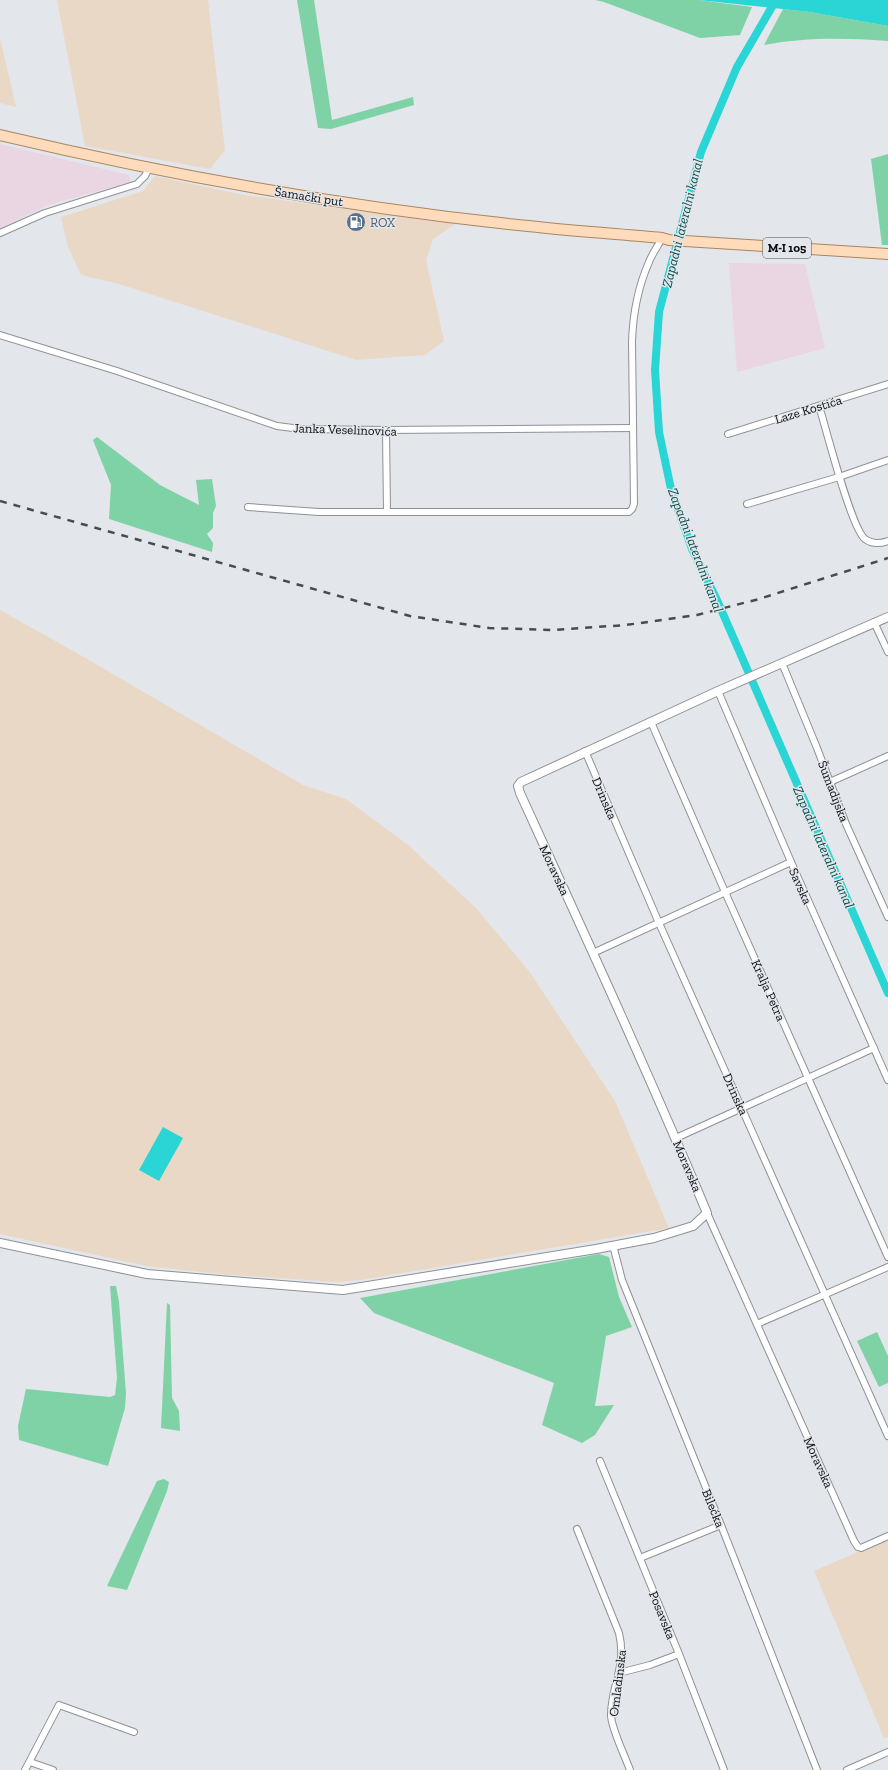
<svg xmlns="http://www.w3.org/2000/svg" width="888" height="1770" viewBox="0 0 888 1770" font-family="'Zilla Slab',serif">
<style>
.commercial{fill:#ead5e3}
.industrial{fill:#ead8c7}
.green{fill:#7ed2a6}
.water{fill:#2ad5d6}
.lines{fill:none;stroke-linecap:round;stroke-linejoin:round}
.canal{stroke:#2ad5d6;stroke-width:8}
.minor-casing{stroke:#8e9195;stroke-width:8}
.tertiary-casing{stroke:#8e9195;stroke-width:10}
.primary-casing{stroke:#a98561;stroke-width:12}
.minor{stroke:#fff;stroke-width:6}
.tertiary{stroke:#fff;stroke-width:8}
.primary{stroke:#fedcbb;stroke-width:10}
.rail{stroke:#494b4e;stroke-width:2.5;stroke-dasharray:7 7;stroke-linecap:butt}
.labels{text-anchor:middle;stroke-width:3;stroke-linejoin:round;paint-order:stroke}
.shield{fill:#e3e6ea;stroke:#4d4f51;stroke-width:1}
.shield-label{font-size:12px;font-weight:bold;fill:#0d0e10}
.street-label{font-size:13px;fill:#0d0e10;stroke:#e3e6ea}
.service-label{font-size:13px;fill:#4e5e75;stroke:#e3e6ea;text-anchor:start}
.water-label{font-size:14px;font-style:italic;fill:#054e4e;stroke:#e3e6ea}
</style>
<rect width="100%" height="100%" fill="#e3e6ea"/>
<!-- commercial -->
<g class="commercial">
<path d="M0,144L129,175L130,182L48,205L0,228Z"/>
<path d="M729,263L805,264L825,348L737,372Z"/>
</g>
<!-- industrial -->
<g class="industrial">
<path d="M57,0H208L225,150L210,169L85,146Z"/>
<path d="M0,38L16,107L0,103Z"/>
<path d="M155,176L244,195L455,224L433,239L426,260L444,341L425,355L356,360L119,284L81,275L68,247L61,217L143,191Z"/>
<path d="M0,610L82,656L303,785L346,799L408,845L476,908L529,971L615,1101L669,1228L361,1280L336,1282L221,1274L146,1266L0,1234Z"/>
<path d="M888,1539V1737L884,1738L814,1571Z"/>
</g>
<!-- green -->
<g class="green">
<path d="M297,0H314L332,120L413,97L414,105L331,129L318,128Z"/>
<path d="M595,0H699L752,7L740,35L700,38L604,2Z"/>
<path d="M783,9L810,12L888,26V41C844,38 807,37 764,45Z"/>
<path d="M888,154V245H882L871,159Z"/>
<path d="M97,437L160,485L199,505L196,480L212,479L216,506L213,513V528L207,534L213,543L212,552L109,519L111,485L93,440Z"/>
<path d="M599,1254L609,1257L619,1297L632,1327L606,1336L595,1406L614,1405L595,1435L582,1443L542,1425L554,1383L374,1313L360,1298Z"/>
<path d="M110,1286H116L119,1302L126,1394L125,1408L108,1466L19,1440L18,1426L26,1389L110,1397L115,1395L117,1378Z"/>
<path d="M167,1303L170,1305L172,1398L179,1411L180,1431L161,1428Z"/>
<path d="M877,1332L888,1356V1383L879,1387L857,1341Z"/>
<path d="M164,1479L169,1482L167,1491L127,1590L107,1586L157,1481Z"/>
</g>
<!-- water -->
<g class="water">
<path d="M699,0H888V26L810,12Z"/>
<path d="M163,1127L183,1138L159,1181L139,1170Z"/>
</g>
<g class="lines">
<!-- canal -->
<path class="canal" d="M776,0L737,67L701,152L659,312L655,370L659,432L671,489L692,549L717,600L888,993"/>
<defs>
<g id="minor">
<path d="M0,233L45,213L137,184L145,176L149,168"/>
<path d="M0,335L117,371L277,426L301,429L386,430L633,428"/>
<path d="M819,406C826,428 851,528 865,539C872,544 880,544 888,541"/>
<path d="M386,430L387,512"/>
<path d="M728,434L888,384"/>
<path d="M747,504L839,477L888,460"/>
<path d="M248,507L319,512H629L632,509L634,504L632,341C633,315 638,287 649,262C652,254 658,246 662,238"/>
<path d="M874,622L888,652"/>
<path d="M782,663L817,748L846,824L888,917"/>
<path d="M718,691L791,862L888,1080"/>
<path d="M651,722L725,892L888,1257"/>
<path d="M585,751L659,923L888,1436"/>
<path d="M830,782L888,756"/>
<path d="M593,953L791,862"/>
<path d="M676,1138L874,1048"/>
<path d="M707,1213L854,1541L858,1547L861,1548L888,1536"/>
<path d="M613,1245L622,1280L721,1525L817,1770"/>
<path d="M757,1324L888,1267"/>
<path d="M600,1461L679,1654L724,1770"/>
<path d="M577,1529L619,1633C627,1667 611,1685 611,1715C611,1728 625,1756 630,1770"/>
<path d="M640,1558L721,1525"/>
<path d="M619,1673L650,1665L679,1654"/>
<path d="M30,1762L53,1770"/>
<path d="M25,1770L59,1705L134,1732"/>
<path d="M847,1770L888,1752"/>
</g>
<path id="tertiary" d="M0,1243L147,1274L343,1290L596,1249L654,1238L693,1226L707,1213C648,1072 584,933 520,793L518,786L521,782L718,691L888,617"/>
<path id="primary" d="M0,135C174,176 350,208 528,226C573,231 618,234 662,238L669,240L888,254"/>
</defs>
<!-- minor casing -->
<use href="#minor" class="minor-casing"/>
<!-- tertiary casing -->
<use href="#tertiary" class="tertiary-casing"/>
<!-- primary casing -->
<use href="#primary" class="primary-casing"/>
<!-- minor -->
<use href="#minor" class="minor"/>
<!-- tertiary -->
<use href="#tertiary" class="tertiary"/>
<!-- primary -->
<use href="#primary" class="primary"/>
<!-- rail -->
<path class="rail" d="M0,501L410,616L489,628L553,630L626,625L697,615L759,599L888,558"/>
</g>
<!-- icons -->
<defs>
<symbol id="fuel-disc" viewBox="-11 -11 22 22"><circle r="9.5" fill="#5c6f8a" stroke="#e3e6ea"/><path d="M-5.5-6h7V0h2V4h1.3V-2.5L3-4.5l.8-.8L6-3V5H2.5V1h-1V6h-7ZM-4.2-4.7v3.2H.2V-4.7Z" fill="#fff"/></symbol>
</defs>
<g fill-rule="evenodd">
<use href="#fuel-disc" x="345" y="211" width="22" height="22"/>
</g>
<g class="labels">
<!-- shield labels -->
<rect class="shield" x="763" y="238" width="48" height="20" rx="3"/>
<g class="shield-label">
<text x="787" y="252">M-I 105</text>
</g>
<!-- street labels -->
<g class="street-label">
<text transform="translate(309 196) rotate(9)" y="5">Šamački put</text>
<text transform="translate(808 409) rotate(-17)" y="5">Laze Kostića</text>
<text transform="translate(345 429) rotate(2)" y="5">Janka Veselinovića</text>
<text transform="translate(834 791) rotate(69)" y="5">Šumadijska</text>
<text transform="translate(605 798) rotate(67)" y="5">Drinska</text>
<text transform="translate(555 870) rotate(65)" y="5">Moravska</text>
<text transform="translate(801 886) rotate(66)" y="5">Savska</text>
<text transform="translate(769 990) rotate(66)" y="5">Kralja Petra</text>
<text transform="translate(736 1094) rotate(66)" y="5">Drinska</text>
<text transform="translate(688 1166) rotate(67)" y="5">Moravska</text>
<text transform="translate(819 1462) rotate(66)" y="5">Moravska</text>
<text transform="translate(714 1508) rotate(68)" y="5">Bilećka</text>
<text transform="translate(663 1615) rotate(68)" y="5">Posavska</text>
<text transform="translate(617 1683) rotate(-83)" y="5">Omladinska</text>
</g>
<!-- service labels -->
<g class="service-label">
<text x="370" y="227">ROX</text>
</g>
<!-- water labels -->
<g class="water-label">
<text transform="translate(682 223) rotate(-76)" y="5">Zapadni lateralni kanal</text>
<text transform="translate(696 550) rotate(69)" y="5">Zapadni lateralni kanal</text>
<text transform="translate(824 847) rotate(66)" y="5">Zapadni lateralni kanal</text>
</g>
</g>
</svg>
